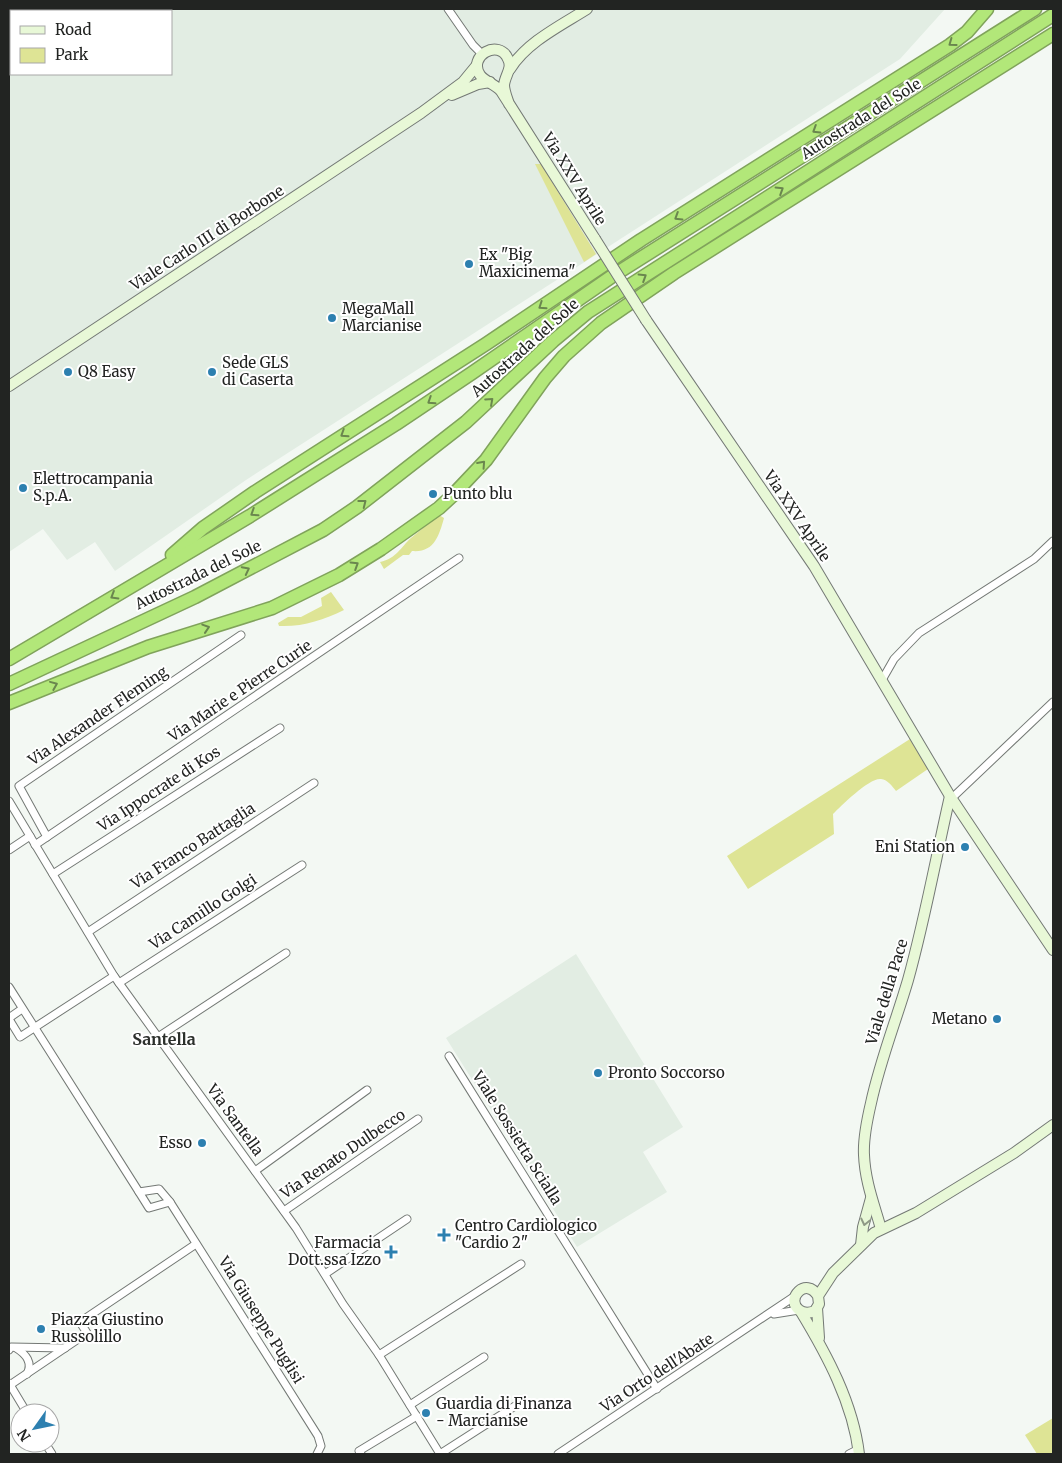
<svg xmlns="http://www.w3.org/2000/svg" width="1062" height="1463" viewBox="0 0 1062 1463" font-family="Merriweather,serif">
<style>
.built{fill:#e2ede3;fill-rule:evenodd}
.green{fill:#dee495}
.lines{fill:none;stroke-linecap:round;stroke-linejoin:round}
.street-casing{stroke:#747975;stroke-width:9}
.secondary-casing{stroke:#747975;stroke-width:12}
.highway-casing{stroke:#80a35b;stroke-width:15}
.street{stroke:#fff;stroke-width:7}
.secondary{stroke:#e8f8d7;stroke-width:10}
.highway{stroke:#b2e779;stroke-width:12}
.secondary-bridge-casing{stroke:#747975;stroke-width:12;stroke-linecap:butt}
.secondary-bridge{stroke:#e8f8d7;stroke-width:10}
.oneway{stroke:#6a864e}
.oneway2{stroke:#8f9986}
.poi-dot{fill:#2d80b0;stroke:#fff;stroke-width:2}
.labels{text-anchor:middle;stroke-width:4;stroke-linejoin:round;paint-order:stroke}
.street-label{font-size:15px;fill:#222422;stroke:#fff}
.poi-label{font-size:15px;fill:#222422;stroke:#fff;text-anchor:start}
.neighbourhood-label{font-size:16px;font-weight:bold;fill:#2c302c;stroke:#fff}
</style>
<rect width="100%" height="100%" fill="#f3f8f3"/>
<!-- built -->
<g class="built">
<path d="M9,9H945L900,59L246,480L115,571L95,542L67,560L43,529L9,552ZM11,11H171V74H11Z"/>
<path d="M576,954L683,1127L643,1152L667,1192L577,1247L446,1038Z"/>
</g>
<!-- green -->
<g class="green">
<path d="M535,164H541L596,254L584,262Z"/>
<path d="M439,515L444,518C439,536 434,553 412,551L409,555H403L384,569L380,562C397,558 400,548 411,538C420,530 430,523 439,515Z"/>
<path d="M331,592L344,610C323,620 303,627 279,626L278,623L288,617H301L322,606L321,598Z"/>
<path d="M910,739L928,769L896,791C892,786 888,780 881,779C870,777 841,806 833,814L834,834L748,889L727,856Z"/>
<path d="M1053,1418V1454H1037L1025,1435Z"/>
</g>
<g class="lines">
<defs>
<g id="street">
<path d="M448,9L473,45L482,54"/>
<path d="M882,680L894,659L919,633L1034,559L1053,541"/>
<path d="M952,798L1053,702"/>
<path d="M9,801L114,976L296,1228L343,1304L379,1355L440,1454"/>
<path d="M47,837L19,786L241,635"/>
<path d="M35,845L459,558"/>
<path d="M9,850L30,836"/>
<path d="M53,874L280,728"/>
<path d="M88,932L314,783"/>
<path d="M119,983L302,865"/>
<path d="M9,987L139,1192"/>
<path d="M9,1018L22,1009"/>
<path d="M9,1019L20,1037L114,976"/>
<path d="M158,1037L286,953"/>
<path d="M449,1056L657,1389"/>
<path d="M255,1171L367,1090"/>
<path d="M159,1189L170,1202L149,1208L139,1192Z"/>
<path d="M170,1202L318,1436L321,1446L317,1454"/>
<path d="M284,1211L418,1119"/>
<path d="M325,1274L407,1219"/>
<path d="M774,1314L799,1310"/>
<path d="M16,1348C26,1354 33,1363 27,1374"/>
<path d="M9,1350L11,1347L65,1348"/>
<path d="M379,1355L521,1264"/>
<path d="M9,1383L27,1413"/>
<path d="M10,1385L87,1333L80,1322L196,1244"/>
<path d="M410,1405L484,1357"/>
<path d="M45,1443L52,1454"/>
<path d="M361,1454L359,1451L417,1416"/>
<path d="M440,1454L515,1406"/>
<path d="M558,1454L795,1296"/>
<path d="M849,1454L859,1449"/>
</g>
<g id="secondary">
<path d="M510,69C527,42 560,26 587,9"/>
<path d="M452,95L478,84L490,82"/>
<path d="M509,104C507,98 504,91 504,85C505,75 513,68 508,59C499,38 467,56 480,75C485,82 495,84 501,91L595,239"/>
<path d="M646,320L814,566L950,796L1053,950"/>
<path d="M9,386L421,113L463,82L477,65"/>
<path d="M881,1229C874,1204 865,1181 864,1155C863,1138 867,1120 871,1103C880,1061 896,1021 908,980C925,919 936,857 950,796"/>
<path d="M861,1245L863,1227L871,1198"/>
<path d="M818,1296C806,1276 785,1299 799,1310C804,1314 810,1313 815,1311L819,1304L818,1296L833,1273L874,1233L916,1213L1014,1153L1053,1125"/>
<path d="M817,1308L819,1338"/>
<path d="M801,1312C827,1355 853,1403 859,1454"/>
</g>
<g id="highway">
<path d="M172,555L203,528L255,492L486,344L641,240L950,45L967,32L987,9"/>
<path d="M9,659L250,516L396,424L472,373L611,277L1035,9"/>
<path d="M9,684L195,597L323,530L357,507L466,422L553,341L588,312L1053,15"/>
<path d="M9,703L148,647L272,608L339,575L381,549L439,508L452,496L486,460L545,378L564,356L601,323L674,273L1053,34"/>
</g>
</defs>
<!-- street casing -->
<use href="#street" class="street-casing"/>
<!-- secondary casing -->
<use href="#secondary" class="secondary-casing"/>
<!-- highway casing -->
<use href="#highway" class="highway-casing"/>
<!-- street -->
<use href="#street" class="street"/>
<!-- secondary -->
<use href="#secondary" class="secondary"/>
<!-- highway -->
<use href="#highway" class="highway"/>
<defs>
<path id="secondary-bridge" d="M595,239L646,320"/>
</defs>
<!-- secondary-bridge casing -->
<use href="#secondary-bridge" class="secondary-bridge-casing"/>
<!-- secondary-bridge -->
<use href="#secondary-bridge" class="secondary-bridge"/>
</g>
<!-- one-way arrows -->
<defs><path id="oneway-chevron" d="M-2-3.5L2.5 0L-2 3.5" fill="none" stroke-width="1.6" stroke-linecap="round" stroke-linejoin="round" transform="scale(1.25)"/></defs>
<g class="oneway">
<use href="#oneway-chevron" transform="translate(952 43) rotate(144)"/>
<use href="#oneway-chevron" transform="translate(816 130) rotate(148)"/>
<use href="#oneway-chevron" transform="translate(780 190) rotate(-32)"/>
<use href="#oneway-chevron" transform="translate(678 217) rotate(148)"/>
<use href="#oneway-chevron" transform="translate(643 277) rotate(-32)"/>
<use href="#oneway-chevron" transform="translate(542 306) rotate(146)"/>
<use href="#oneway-chevron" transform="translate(431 401) rotate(147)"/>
<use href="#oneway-chevron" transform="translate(490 401) rotate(-42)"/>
<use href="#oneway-chevron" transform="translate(344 434) rotate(147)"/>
<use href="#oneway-chevron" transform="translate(482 464) rotate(-48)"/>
<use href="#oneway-chevron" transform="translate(363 503) rotate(-38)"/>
<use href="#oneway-chevron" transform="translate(254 513) rotate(147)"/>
<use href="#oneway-chevron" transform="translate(355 565) rotate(-32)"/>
<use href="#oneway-chevron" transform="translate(246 570) rotate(-27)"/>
<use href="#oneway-chevron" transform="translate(114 596) rotate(149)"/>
<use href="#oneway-chevron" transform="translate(206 628) rotate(-18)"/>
<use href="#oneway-chevron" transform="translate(54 685) rotate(-22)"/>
</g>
<use class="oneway2" href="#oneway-chevron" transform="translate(865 1222) rotate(103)"/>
<!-- markers -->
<g class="poi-dot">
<circle cx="469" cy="264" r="5"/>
<circle cx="332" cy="318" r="5"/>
<circle cx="68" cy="372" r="5"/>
<circle cx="212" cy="372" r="5"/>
<circle cx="23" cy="488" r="5"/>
<circle cx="433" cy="494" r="5"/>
<circle cx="965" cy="847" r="5"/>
<circle cx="997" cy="1019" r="5"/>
<circle cx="598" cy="1073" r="5"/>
<circle cx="202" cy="1143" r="5"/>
<path d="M441.5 1227.5h5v5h5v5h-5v5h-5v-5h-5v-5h5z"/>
<path d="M388.5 1244.5h5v5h5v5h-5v5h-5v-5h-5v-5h5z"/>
<circle cx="41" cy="1329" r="5"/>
<circle cx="426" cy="1413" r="5"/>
</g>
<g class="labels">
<!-- street labels -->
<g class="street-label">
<text transform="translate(861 119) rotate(-32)" y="5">Autostrada del Sole</text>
<text transform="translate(574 179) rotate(58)" y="5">Via XXV Aprile</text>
<text transform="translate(207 238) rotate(-33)" y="5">Viale Carlo III di Borbone</text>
<text transform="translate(525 348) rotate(-42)" y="5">Autostrada del Sole</text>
<text transform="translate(797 516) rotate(56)" y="5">Via XXV Aprile</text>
<text transform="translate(198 575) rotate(-26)" y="5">Autostrada del Sole</text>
<text transform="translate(240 691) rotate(-34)" y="5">Via Marie e Pierre Curie</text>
<text transform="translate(98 716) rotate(-34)" y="5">Via Alexander Fleming</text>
<text transform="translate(159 789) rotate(-33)" y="5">Via Ippocrate di Kos</text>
<text transform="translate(193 846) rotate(-33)" y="5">Via Franco Battaglia</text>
<text transform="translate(203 912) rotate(-33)" y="5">Via Camillo Golgi</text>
<text transform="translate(887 992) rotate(-73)" y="5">Viale della Pace</text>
<text transform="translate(235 1120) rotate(54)" y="5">Via Santella</text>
<text transform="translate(517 1138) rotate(58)" y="5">Viale Sossietta Scialla</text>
<text transform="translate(343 1154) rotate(-34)" y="5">Via Renato Dulbecco</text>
<text transform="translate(261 1320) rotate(58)" y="5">Via Giuseppe Puglisi</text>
<text transform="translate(657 1373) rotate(-33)" y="5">Via Orto dell'Abate</text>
</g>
<!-- poi labels -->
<g class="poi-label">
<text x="479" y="260">Ex "Big<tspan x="479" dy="17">Maxicinema"</tspan></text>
<text x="342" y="314">MegaMall<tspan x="342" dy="17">Marcianise</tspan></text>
<text x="222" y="368">Sede GLS<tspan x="222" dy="17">di Caserta</tspan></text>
<text x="78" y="377">Q8 Easy</text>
<text x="33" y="484">Elettrocampania<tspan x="33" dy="17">S.p.A.</tspan></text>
<text x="443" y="499">Punto blu</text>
<text x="955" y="852" text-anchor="end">Eni Station</text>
<text x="987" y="1024" text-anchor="end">Metano</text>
<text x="608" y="1078">Pronto Soccorso</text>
<text x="192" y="1148" text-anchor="end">Esso</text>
<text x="455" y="1231">Centro Cardiologico<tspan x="455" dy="17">"Cardio 2"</tspan></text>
<text x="381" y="1248" text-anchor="end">Farmacia<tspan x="381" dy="17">Dott.ssa Izzo</tspan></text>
<text x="51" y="1325">Piazza Giustino<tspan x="51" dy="17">Russolillo</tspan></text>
<text x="436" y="1409">Guardia di Finanza<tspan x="436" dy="17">- Marcianise</tspan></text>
</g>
<!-- neighbourhood labels -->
<g class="neighbourhood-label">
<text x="164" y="1045">Santella</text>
</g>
</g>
<!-- border -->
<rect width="1062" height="1463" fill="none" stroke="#222422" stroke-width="20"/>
<!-- legend -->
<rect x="10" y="10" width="162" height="65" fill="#ffffff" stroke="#a7a7a7"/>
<rect x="20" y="26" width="25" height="8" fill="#e8f8d7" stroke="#a7a7a7"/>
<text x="55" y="35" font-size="15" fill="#222422">Road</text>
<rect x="20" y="48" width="25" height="15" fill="#dee495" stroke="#a7a7a7"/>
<text x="55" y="60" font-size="15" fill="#222422">Park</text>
<!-- north arrow -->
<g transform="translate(35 1428) rotate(237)"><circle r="24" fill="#ffffff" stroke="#a7a7a7"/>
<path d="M0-4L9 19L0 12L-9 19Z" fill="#2d80b0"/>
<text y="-8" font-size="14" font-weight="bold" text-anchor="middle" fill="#222422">N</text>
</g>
</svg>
